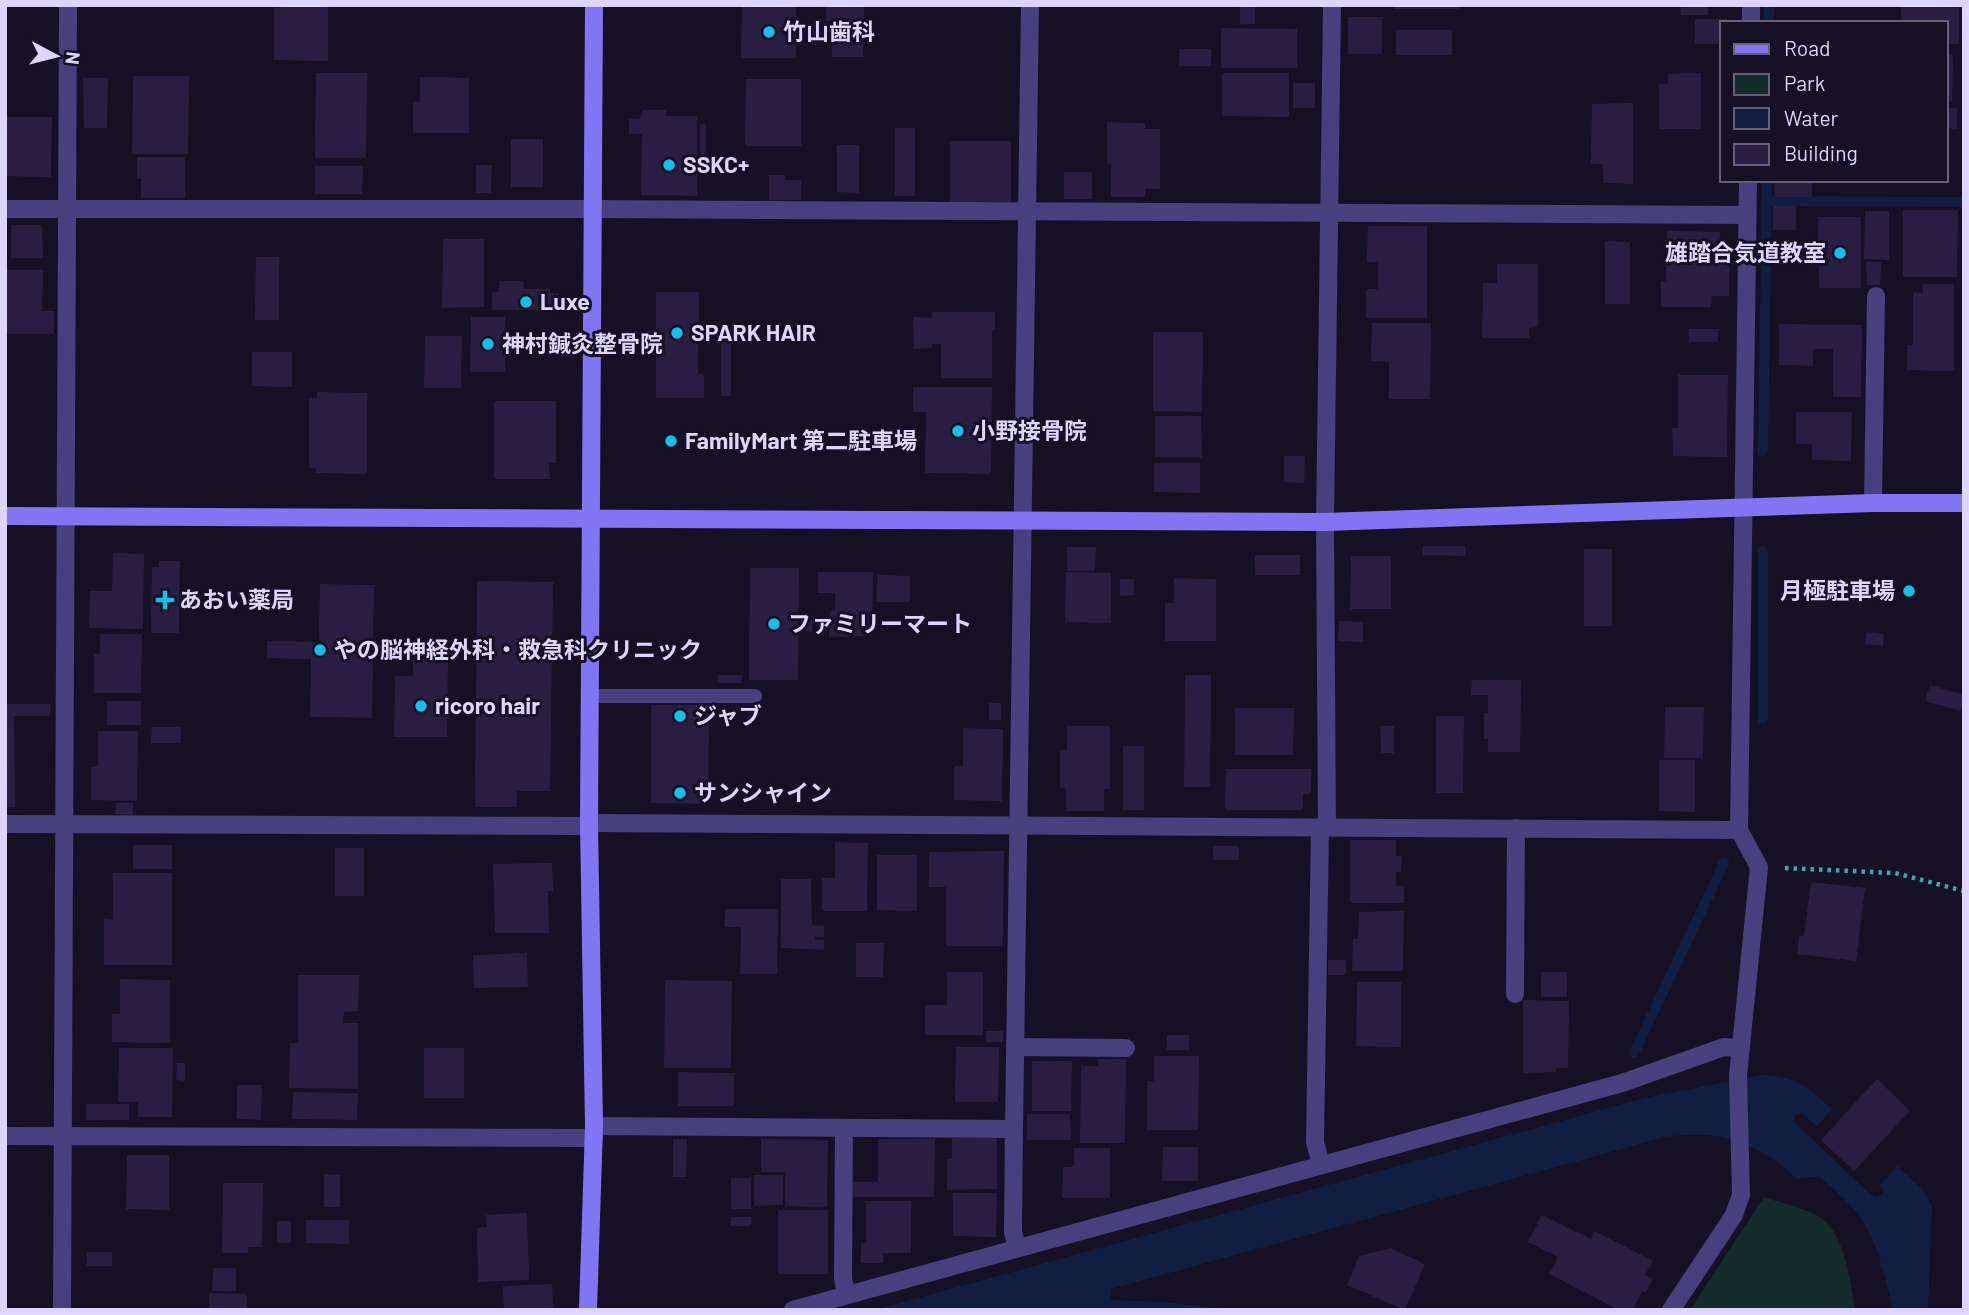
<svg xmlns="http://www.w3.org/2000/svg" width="1969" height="1315" viewBox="0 0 1969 1315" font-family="Barlow,'Noto Sans JP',sans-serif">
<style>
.green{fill:#142b2c}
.water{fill:#101e42}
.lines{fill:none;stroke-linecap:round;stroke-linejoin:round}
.stream{stroke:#101e42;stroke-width:10}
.building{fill:#291e42}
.path{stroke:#38a8ad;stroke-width:4.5;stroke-dasharray:3.5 5;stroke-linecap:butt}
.lane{stroke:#473f7e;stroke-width:14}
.street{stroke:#473f7e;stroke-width:18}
.secondary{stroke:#8374f4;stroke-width:18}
.poi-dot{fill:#12c0eb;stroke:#151023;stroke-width:2.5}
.labels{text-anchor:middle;stroke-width:6;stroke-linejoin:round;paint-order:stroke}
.poi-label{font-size:23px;font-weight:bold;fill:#ddd5fc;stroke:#151023;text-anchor:start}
</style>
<rect width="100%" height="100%" fill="#151023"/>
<!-- green -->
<path class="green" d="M1764,1197C1781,1203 1800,1207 1816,1215C1844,1228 1851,1283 1855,1310H1690Z"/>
<!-- water -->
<path class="water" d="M1762,1075C1796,1076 1808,1087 1832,1109L1817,1126L1802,1113L1795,1115L1794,1122L1871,1195L1878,1197L1883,1191L1880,1185L1897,1166L1921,1188L1928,1197L1932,1208L1928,1310H1893C1884,1274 1877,1235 1852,1207C1842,1196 1830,1186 1819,1176L1797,1179C1757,1141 1720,1129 1665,1137L1111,1289V1300L1164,1302L1238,1310H874L1645,1098Z"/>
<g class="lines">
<!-- stream -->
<g class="stream">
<path d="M1769,23V5"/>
<path d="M1766,201L1964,202"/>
<path d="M1763,452L1767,180"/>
<path d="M1763,551V719"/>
<path d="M1634,1053L1724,863"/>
</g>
</g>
<!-- building -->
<g class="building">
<path d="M279,5H328V61L274,60V8H279Z"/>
<path d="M742,5H796V58H741Z"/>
<path d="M826,5H864L863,57H832V21H826Z"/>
<rect x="1240" y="5" width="15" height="19"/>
<rect x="1394" y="5" width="65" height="4"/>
<rect x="1681" y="5" width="27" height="10"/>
<path d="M1901,5H1959V44H1946V23H1901Z"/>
<rect x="1348" y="17" width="34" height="37"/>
<path d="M1695,19H1727V23H1722V44H1695Z"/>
<path d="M1221,28L1297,29V68H1221Z"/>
<rect x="1396" y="30" width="56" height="25"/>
<rect x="1179" y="49" width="32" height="17"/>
<path d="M1946,55H1953L1952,101H1946Z"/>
<path d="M316,73H367L366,158H315Z"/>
<path d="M1222,73H1289V117L1222,116Z"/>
<path d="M1701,73V129H1659V84H1668V74Z"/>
<path d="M133,76H189L188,154H132Z"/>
<path d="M420,77L469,78V133H413V102H420Z"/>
<path d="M83,78H108L107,128H84Z"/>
<path d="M746,79H801V146H745Z"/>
<rect x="1293" y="83" width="22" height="25"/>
<path d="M1633,103V184L1603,183V164H1591L1592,104Z"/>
<path d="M1946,108H1957V129L1946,128Z"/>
<path d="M642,110H666V116H697V196L641,195L642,134H629V119L641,118Z"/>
<path d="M5,117H52L51,177L5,176Z"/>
<path d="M1107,122L1145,123V129H1160V189H1145V197H1111V164H1107Z"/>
<path d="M700,124H706V174L700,175Z"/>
<rect x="895" y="128" width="20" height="68"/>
<rect x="511" y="139" width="32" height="48"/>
<rect x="950" y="141" width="61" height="61"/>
<path d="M837,145H859V193L837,192Z"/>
<path d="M137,157H185V198H141V179H137Z"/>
<path d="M476,165H492L491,193H476Z"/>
<path d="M315,166H363L362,194H315Z"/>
<rect x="1064" y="172" width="28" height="27"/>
<path d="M769,175H785V180H801V200H769Z"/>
<path d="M1775,180H1812V197H1774Z"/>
<rect x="1773" y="206" width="23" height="24"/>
<path d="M1903,210H1958L1957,277H1903Z"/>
<path d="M1865,211H1889V260L1864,259Z"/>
<path d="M1818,217H1861V288H1819Z"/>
<path d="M11,225H42L43,258H11Z"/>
<path d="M1368,226H1427V318H1366V289H1378V263L1367,262Z"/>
<path d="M1667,231L1720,232V254H1729V296H1712L1711,307H1661V281H1666Z"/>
<path d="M443,239H484V307L442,308Z"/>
<path d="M1605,241L1630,242V304H1605Z"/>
<path d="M256,257H279V320H255Z"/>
<path d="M1866,262H1881L1880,285H1867Z"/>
<path d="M1497,264H1538V327L1529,328V338H1482L1483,283H1497Z"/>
<path d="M5,270H43L42,311H54V334H5Z"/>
<path d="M499,281H523L524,289H550V293H559V310H492V292H499Z"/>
<path d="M1923,284H1954V371L1907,370V345H1913V292L1923,293Z"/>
<path d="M656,292H699L698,374H704V398H656Z"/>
<path d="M932,312H995V330H992V378H941V344H932V348L914,349L913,317L932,318Z"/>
<path d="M471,317H505V372H470Z"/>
<path d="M1372,323H1431L1430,399H1389V362L1371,361Z"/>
<path d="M1779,324L1862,325L1861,397H1833V349H1813V366L1779,365Z"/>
<rect x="1689" y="329" width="29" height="13"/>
<path d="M1153,332H1203L1202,412L1153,411Z"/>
<path d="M425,336H462L461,388H424Z"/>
<rect x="721" y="337" width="10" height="59"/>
<path d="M252,352H292V387L252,386Z"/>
<path d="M1678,375H1728L1727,457L1673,456L1672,428H1678Z"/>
<path d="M913,387H992L991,474L925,473L926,412H913Z"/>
<path d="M317,392L367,393V474L316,473V468H309V398H317Z"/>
<path d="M494,401H556V463H549L550,479H494Z"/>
<path d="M1796,412H1852L1851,461L1812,460V444H1796Z"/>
<path d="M1155,416H1201L1202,457H1155Z"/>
<path d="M1284,456H1305L1304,483L1284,482Z"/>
<path d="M1154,463H1200V493L1154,492Z"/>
<path d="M1423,546H1465V556L1423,555Z"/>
<path d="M1067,547H1096L1095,571H1067Z"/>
<rect x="1584" y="549" width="28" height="77"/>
<path d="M113,553L144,554L143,629L89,628L90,591H112Z"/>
<rect x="1255" y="555" width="45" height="20"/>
<path d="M1351,556H1391V609H1350Z"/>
<path d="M159,561H180L179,633H151L152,567H159Z"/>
<path d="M750,568H799L798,680H749Z"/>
<path d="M818,572H873L872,636L829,637L830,611H835V593H818Z"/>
<path d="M1066,572L1111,573V623L1065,622Z"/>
<path d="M877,575L910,576V602H877Z"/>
<path d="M1174,578L1216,579V641H1165V603H1174Z"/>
<path d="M1120,579H1134V595L1120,596Z"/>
<path d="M477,581L553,582L550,791H517V807H475Z"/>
<path d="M320,584L374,585L372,718L310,717L311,659L267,658V641L319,642Z"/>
<path d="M802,617L812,618V632L802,631Z"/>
<path d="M1339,621L1363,622V642L1338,641Z"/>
<path d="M1866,632L1884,634L1883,646L1865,644Z"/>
<path d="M100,634H142L141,693H94V654H100Z"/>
<path d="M413,658H448L447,737H394L395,676H413Z"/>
<rect x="718" y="675" width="24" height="8"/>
<path d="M1185,675H1211L1210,787H1184Z"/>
<path d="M1472,680H1521L1520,752H1488V739H1484V713H1488V695H1471Z"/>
<path d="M1930,685L1964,695L1961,711L1925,701Z"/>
<rect x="107" y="701" width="34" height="24"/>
<rect x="989" y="703" width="12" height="17"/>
<path d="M5,704H51L50,716H14L15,807H5Z"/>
<path d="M651,705H709L708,804L651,803Z"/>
<path d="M1665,707H1704L1703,758H1664Z"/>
<path d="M1235,708H1294L1293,755H1235Z"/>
<path d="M1436,716H1464L1463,793H1436Z"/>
<path d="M1067,726H1110V789H1104V811H1066V788H1060V750H1067Z"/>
<path d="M1380,726H1394V753H1381Z"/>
<path d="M152,727H181V743H151Z"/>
<path d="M963,728L1003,729L1002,801L954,800V766H963Z"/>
<path d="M98,731H138L137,801L91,800V767H98Z"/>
<rect x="1123" y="746" width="21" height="64"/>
<path d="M1659,760H1695V812L1659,811Z"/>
<path d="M1226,769H1311V794H1303V810H1225Z"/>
<path d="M116,803H133V815L115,814Z"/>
<path d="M1350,840H1396V856H1402L1401,872H1396V886H1404V903H1350Z"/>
<path d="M835,842L868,843L867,911H822V878H835Z"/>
<rect x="133" y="845" width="39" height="24"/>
<rect x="1213" y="846" width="26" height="14"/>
<rect x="335" y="848" width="29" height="48"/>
<path d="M1004,851L1003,946H946V887H929V852Z"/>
<path d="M877,855H917V911L877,910Z"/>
<path d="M552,863L553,891H548L549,933H495L493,864Z"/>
<path d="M113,873H172V965H104V918L113,919Z"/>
<path d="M781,879H811L812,925L824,926V937H815V940H824V950L781,948Z"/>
<path d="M1811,882L1865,888L1856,961L1797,954L1799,936H1804Z"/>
<path d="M725,909H778L777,974H740L741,927H725Z"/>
<path d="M1404,911L1403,971H1352L1353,939H1358L1359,912Z"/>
<path d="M856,943H884L883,977H856Z"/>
<path d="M527,953L528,987L474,988L473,955Z"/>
<rect x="1328" y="960" width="18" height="15"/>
<path d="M947,972H983V1035H925V1005H947Z"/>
<rect x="1541" y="972" width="26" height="25"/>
<path d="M298,975H359L358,1011L344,1012L343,1023H358V1089L289,1088L290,1043H298Z"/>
<path d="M120,979L170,980V1043L112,1042V1014H120Z"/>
<path d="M665,980L732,981L731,1068H664Z"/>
<path d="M1357,982H1401V1047L1356,1046Z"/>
<path d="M1523,1000L1569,1001L1568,1068H1556V1072L1523,1073Z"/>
<rect x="986" y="1031" width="17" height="11"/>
<rect x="1167" y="1035" width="22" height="15"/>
<path d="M956,1047H999L998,1102H955Z"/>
<path d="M119,1048H173L172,1117H138V1102H118Z"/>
<rect x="424" y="1048" width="40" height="50"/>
<path d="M1154,1056H1199L1198,1130H1147V1081H1154Z"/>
<path d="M1098,1059H1126L1125,1143H1080L1081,1066H1098Z"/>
<path d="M1032,1061H1072L1071,1111H1032Z"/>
<path d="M177,1063H185V1081L176,1080Z"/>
<path d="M678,1072L734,1073V1106H678Z"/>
<path d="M1877,1079L1910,1111L1854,1171L1821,1140Z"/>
<path d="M237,1085H262L261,1120L237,1119Z"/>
<path d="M293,1092L358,1093L357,1120L292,1119Z"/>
<rect x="86" y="1104" width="43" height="16"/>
<path d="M1027,1114H1070L1071,1140H1027Z"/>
<path d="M952,1138H997V1189L947,1190V1159H952Z"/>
<path d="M673,1139H687L686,1177H673Z"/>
<path d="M761,1139L828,1140L827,1207L785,1206V1172H761Z"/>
<path d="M878,1139H935L934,1197H853V1182H878Z"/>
<path d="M1163,1147H1198V1181H1162Z"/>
<path d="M1074,1148H1110V1198H1062L1063,1167H1074Z"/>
<path d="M127,1155H169V1210L126,1209Z"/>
<path d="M324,1174L340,1175V1207H324Z"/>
<path d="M754,1175H783V1205L754,1206Z"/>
<rect x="731" y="1178" width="20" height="31"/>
<path d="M223,1183H263L262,1247H248V1253H222Z"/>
<path d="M953,1193H997L996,1237L953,1236Z"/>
<path d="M866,1201H911V1253H883V1263H861V1243H866Z"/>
<rect x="778" y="1210" width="50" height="64"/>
<path d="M527,1213L529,1280L478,1282L477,1228L487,1227L486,1215Z"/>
<path d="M1542,1215L1591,1239L1594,1231L1653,1261L1645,1275L1653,1279L1646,1292L1642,1291L1633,1310H1619L1549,1274L1558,1257L1528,1242Z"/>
<path d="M731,1217H751V1226H730Z"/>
<path d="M306,1220H349V1244L306,1243Z"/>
<path d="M277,1221H291V1242L277,1243Z"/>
<path d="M1390,1248L1425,1264L1405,1310L1347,1285L1359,1256Z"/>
<rect x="87" y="1252" width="25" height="14"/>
<path d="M213,1268H236V1291H212Z"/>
<path d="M552,1284L553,1310H504L503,1286Z"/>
<path d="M209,1293L247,1294V1310H209Z"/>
</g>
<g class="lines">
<!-- path -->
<path class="path" d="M1785,868L1895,873L1964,891"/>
<!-- lane -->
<path class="lane" d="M590,696H755"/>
<!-- street -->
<g class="street">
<path d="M1751,23V5"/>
<path d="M5,209H593L1747,215"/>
<path d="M1873,503L1876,296"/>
<path d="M589,823L1739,830"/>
<path d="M5,824L589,826"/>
<path d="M1320,827L1315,1142L1321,1165"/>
<path d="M1327,827L1325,522L1332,5"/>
<path d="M1515,994L1516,828"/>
<path d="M1016,1047L1126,1048"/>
<path d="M594,1126L1014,1129"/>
<path d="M844,1128L843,1279L847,1295"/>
<path d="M5,1136L594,1138"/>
<path d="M1017,1248L1013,1232L1014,1129L1030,5"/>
<path d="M62,1310L68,5"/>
<path d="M793,1310L1622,1083L1724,1047L1740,1048"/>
<path d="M1671,1310L1734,1215L1741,1195L1738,1076L1759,867L1739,830L1748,180"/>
</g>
<!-- secondary -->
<g class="secondary">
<path d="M5,516L1325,522L1873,503H1964"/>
<path d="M588,1310L594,1126L589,823L594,5"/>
</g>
</g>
<!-- markers -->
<g class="poi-dot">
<circle cx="769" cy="32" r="7"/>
<circle cx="669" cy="165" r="7"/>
<circle cx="1840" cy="253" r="7"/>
<circle cx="526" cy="302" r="7"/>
<circle cx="677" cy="333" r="7"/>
<circle cx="488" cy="344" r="7"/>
<circle cx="958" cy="431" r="7"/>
<circle cx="671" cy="441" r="7"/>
<circle cx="1909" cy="591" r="7"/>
<path d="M161.5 589.5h7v7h7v7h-7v7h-7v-7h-7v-7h7z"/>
<circle cx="774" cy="624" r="7"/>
<circle cx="320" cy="650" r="7"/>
<circle cx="421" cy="706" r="7"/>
<circle cx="680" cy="716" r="7"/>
<circle cx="680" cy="793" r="7"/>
</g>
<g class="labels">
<!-- poi labels -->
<g class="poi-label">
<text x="783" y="40">竹山歯科</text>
<text x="683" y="173">SSKC+</text>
<text x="1826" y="261" text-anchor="end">雄踏合気道教室</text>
<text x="540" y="310">Luxe</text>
<text x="691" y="341">SPARK HAIR</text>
<text x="502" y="352">神村鍼灸整骨院</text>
<text x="972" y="439">小野接骨院</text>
<text x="685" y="449">FamilyMart 第二駐車場</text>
<text x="1895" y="599" text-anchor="end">月極駐車場</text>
<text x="179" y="608">あおい薬局</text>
<text x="788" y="632">ファミリーマート</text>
<text x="334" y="658">やの脳神経外科・救急科クリニック</text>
<text x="435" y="714">ricoro hair</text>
<text x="694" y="724">ジャブ</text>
<text x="694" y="801">サンシャイン</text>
</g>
</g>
<!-- border -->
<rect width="1969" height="1315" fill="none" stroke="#ddd5fc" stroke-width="14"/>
<!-- legend -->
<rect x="1720" y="21" width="228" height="161" fill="#151023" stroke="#655f7a" stroke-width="2"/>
<rect x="1734" y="44" width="35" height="10" fill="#8374f4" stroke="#655f7a" stroke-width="2"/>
<text x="1784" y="56" font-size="21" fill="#ddd5fc">Road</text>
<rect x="1734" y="74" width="35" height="21" fill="#142b2c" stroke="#655f7a" stroke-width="2"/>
<text x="1784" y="91" font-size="21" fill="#ddd5fc">Park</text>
<rect x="1734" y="108" width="35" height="21" fill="#101e42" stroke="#655f7a" stroke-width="2"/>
<text x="1784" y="126" font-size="21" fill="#ddd5fc">Water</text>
<rect x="1734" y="144" width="35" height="21" fill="#291e42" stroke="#655f7a" stroke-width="2"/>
<text x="1784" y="161" font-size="21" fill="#ddd5fc">Building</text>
<!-- north arrow -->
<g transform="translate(56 56) rotate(97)" stroke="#151023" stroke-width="5" paint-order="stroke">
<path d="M0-5L12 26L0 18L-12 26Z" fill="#ddd5fc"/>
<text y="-10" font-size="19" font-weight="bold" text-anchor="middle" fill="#ddd5fc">N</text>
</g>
</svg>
